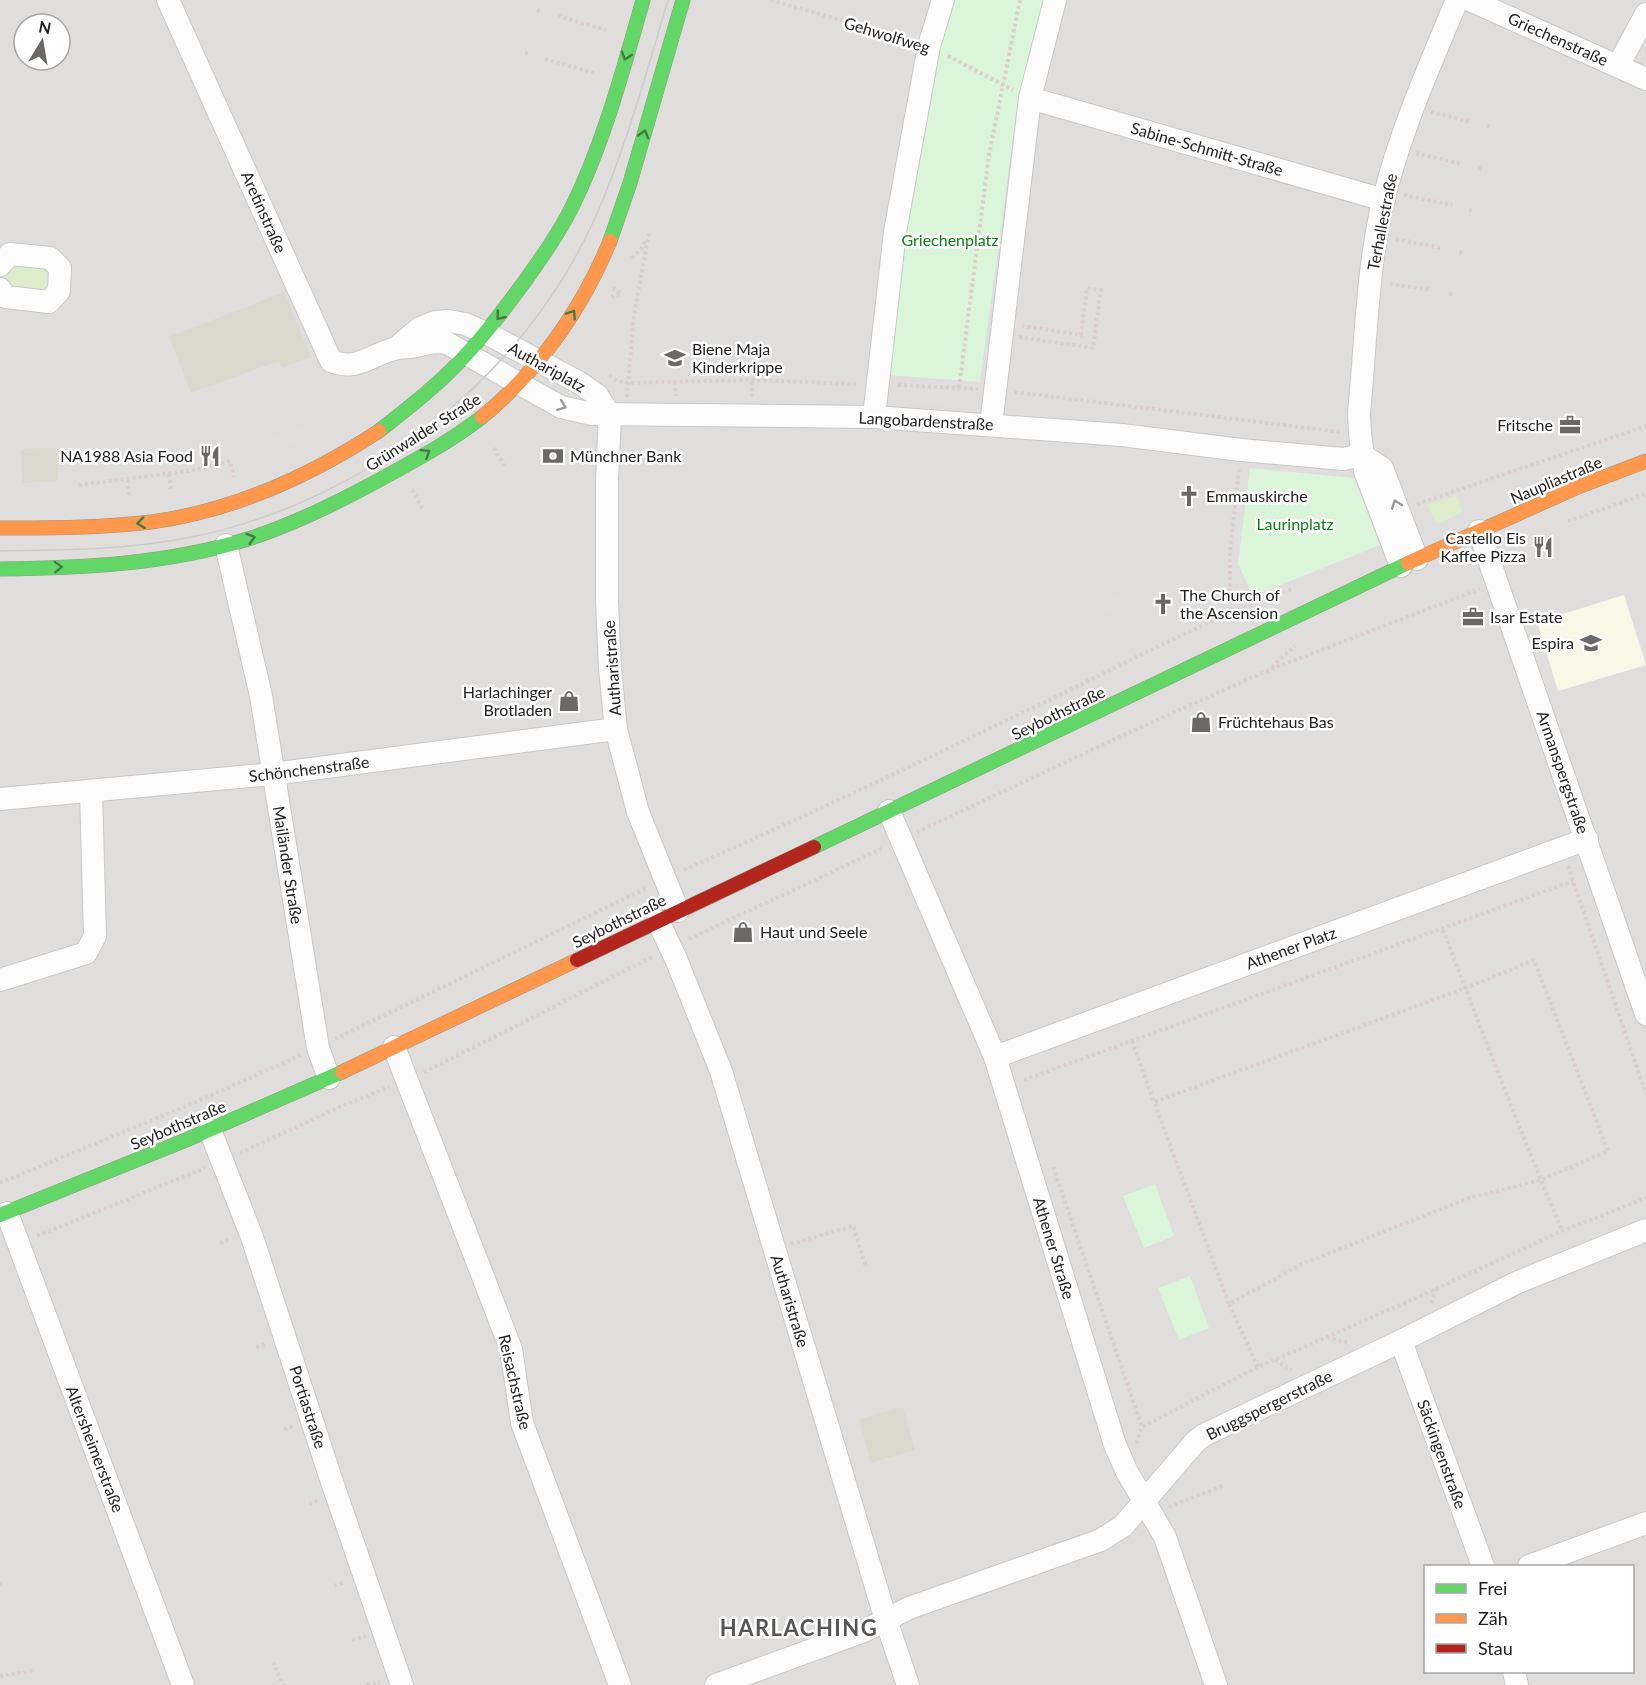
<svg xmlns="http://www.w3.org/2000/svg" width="1646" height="1685" viewBox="0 0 1646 1685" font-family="Lato,sans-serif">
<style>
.residential{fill:#dfdedc;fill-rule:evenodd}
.education{fill:#f8f7e8}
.construction{fill:#d9d9cd}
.grass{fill:#ddeccb}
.park{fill:#daf5da}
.parking{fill:#e0dfde}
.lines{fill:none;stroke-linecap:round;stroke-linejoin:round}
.street-casing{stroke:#c9c8c7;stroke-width:24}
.fast-casing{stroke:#999a82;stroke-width:15}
.slow-casing{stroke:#999a82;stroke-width:15}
.jam-casing{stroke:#999a82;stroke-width:15}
.path{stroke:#dccecd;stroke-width:4;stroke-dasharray:3 3;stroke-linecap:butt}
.street{stroke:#fdfcfc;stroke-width:22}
.fast{stroke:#63d668;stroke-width:14}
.slow{stroke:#ff974d;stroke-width:14}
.jam{stroke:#b3261e;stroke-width:14}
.tram{stroke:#ccc;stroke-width:1.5}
.oneway{stroke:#427c45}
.oneway2{stroke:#9a9a9a}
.labels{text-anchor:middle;stroke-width:5;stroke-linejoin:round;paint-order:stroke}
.street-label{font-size:16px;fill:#222;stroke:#fff}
.park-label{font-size:16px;fill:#0c8416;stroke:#fff}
.poi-label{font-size:16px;fill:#222;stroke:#fff;text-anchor:start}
.district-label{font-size:22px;font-weight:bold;letter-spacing:1.5px;fill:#555;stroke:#fff}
</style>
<rect width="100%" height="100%" fill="#f0eeeb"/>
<!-- residential -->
<path class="residential" d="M0,0H1646V1685H0ZM24,24H60V60H24ZM1426,1566H1632V1672H1426Z"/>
<!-- education -->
<path class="education" d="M1624,595L1646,665L1558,691L1537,622Z"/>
<!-- construction -->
<g class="construction">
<path d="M284,292L311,357L282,368L279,361L191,393L169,337Z"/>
<path d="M57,448L58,481L22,483L21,449Z"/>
<path d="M903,1407L915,1450L871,1463L859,1419Z"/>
</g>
<!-- grass -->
<g class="grass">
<path d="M14,264L46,269L51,276L47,291L11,289L2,279L3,275Z"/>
<path d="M1457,495L1462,512L1437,524L1427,505Z"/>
</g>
<!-- park -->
<g class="park">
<path d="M954,0H1044L1019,95L980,382L888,375L902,233L936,58Z"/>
<path d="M1250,468L1354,478L1380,545L1253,596L1238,564Z"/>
<path d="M1155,1184L1174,1236L1144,1248L1123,1196Z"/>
<path d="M1190,1276L1209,1328L1179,1340L1158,1288Z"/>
</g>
<!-- parking -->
<g class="parking">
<path d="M888,387L979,390L978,408L887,402Z"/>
<path d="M301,426L306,437L258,459L253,445Z"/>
<path d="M1127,591L1132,602L1103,615L1098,604Z"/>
</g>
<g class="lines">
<defs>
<g id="street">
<path d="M168,0L331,361C358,372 371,354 397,348C401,347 406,348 411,347C427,344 430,341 447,343L561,407L592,414L874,417L1122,435L1241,450L1343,459L1362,455L1382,468L1417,559"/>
<path d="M1470,0L1646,79"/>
<path d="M1618,66L1646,14"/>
<path d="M1030,98L1384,200"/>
<path d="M0,265L10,254L50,258L60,268L59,291L49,302L6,297L0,289"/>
<path d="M400,345L420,328L435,322L449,321L465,324L486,333L578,382L597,395L610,415"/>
<path d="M610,415L607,479V602L610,669L616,729L638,812L678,911"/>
<path d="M874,417L895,232L929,46L943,0"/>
<path d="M991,425L1030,98L1055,0"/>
<path d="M1479,531L1646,1014"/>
<path d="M226,545L261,696L318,1048L329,1078"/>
<path d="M1401,566L1365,471L1360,434L1359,413C1366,342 1367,268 1384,198C1401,129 1430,65 1457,0"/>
<path d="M0,799L273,774L616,729"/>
<path d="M889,811L995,1057L1115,1445L1127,1472L1165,1537L1216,1685"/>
<path d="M658,921L676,959L721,1071L886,1620L908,1685"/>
<path d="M0,980L86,953L95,936L91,791"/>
<path d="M394,1047L511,1349L522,1423L620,1685"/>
<path d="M995,1057L1587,839"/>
<path d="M210,1130L252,1237L331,1479L402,1685"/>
<path d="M7,1213L183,1685"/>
<path d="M1401,1341L1483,1566"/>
<path d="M1529,1566L1646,1523"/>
<path d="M1514,1672L1517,1685"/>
<path d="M716,1685L864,1631L909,1608L1101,1540L1123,1526L1196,1441L1204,1435L1401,1341L1516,1283L1646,1230"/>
</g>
<g id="fast">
<path d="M610,241L630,183L683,0"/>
<path d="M379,431C408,408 437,386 462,359C485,335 505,308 525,281C542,257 559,233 572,207C604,142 623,70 643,0"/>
<path d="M0,569C84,568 168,564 248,539C295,524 339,502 381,479C416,460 451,441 482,417"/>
<path d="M814,847L1408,563"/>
<path d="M0,1215L186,1140L342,1072"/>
</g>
<g id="slow">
<path d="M482,417C539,370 582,309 610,241"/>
<path d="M0,528C50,528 101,528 151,522C234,511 310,476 379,431"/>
<path d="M1408,563L1578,487L1646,461"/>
<path d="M342,1072L577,960"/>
</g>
<path id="jam" d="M577,960L814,847"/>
</defs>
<!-- street casing -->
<use href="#street" class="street-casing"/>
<!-- fast casing -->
<use href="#fast" class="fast-casing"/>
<!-- slow casing -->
<use href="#slow" class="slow-casing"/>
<!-- jam casing -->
<use href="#jam" class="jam-casing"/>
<!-- path -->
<g class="path">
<path d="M771,0L910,40"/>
<path d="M537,10L541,11"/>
<path d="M558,16L606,30"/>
<path d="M525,53L529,54"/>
<path d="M948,56L1013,90"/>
<path d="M545,59L594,73"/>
<path d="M1431,112L1470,122"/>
<path d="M1487,126L1492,127"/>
<path d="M1416,153L1461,164"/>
<path d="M1478,168L1482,169"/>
<path d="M1404,195L1452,205"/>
<path d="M1469,209L1473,211"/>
<path d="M1396,239L1442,248"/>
<path d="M1459,252L1463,253"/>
<path d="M632,258L641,249L646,240"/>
<path d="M1390,284L1432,290"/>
<path d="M1449,294L1454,295"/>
<path d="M611,297L621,294L613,288"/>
<path d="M1019,337L1093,348L1101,290L1087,288L1081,335L1022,326"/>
<path d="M609,376L617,381L628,383L748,380L858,384"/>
<path d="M675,382L676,396"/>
<path d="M898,385L978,389"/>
<path d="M959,388L989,155L1020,0"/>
<path d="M1015,392L1341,432"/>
<path d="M627,397L634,314L649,234"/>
<path d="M752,397V380"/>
<path d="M494,448L504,466"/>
<path d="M169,474L171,492"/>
<path d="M128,480L129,496"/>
<path d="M79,485L196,470L230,461L234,477"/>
<path d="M412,490L423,510"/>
<path d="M1417,504L1646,426"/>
<path d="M1568,521L1646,494"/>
<path d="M1234,621L1230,613V552L1239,468"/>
<path d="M1272,667L1295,646"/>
<path d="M917,832L1130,732L1269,670L1480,589"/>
<path d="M1568,866L1646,1094"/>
<path d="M684,870C804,817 922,761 1041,704C1124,664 1205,620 1292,589"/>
<path d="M1443,930C1475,1013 1507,1097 1541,1180L1469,1198L1302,1264L1229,1304L1154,1102L1466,988L1534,960L1608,1151L1541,1180L1562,1231"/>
<path d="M689,939L883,848"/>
<path d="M335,1039L647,888"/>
<path d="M1132,1041L1154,1102"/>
<path d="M424,1072L653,957"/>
<path d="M1024,1080L1573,881"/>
<path d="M240,1153L342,1106L389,1087"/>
<path d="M1053,1167L1142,1427"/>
<path d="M0,1183L196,1102L301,1055"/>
<path d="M37,1236L205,1168"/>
<path d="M220,1243L231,1239"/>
<path d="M791,1244L853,1226L866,1267"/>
<path d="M1432,1303L1435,1289"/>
<path d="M1229,1304L1258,1367"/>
<path d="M1327,1337L1349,1343"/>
<path d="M256,1347L267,1344"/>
<path d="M1275,1360L1292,1370"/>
<path d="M284,1429L295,1426"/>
<path d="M1136,1443L1142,1427L1258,1367L1416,1298L1562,1231L1646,1198"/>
<path d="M309,1504L320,1500"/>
<path d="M1169,1507L1222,1486"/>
<path d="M0,1584H2"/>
<path d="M334,1586L345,1582"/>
<path d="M352,1640L366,1636"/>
<path d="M273,1662L283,1685"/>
<path d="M0,1676L33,1671"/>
<path d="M367,1685L380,1681"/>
</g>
<!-- street -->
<use href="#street" class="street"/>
<!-- fast -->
<use href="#fast" class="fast"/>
<!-- slow -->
<use href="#slow" class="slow"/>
<!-- jam -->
<use href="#jam" class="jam"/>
<!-- tram -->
<path class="tram" d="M0,551C66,550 131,550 196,536C367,500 523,378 595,218C626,148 646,74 668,0"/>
</g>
<!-- one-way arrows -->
<defs><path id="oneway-chevron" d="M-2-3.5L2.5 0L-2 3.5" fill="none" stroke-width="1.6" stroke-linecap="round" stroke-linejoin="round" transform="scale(1.5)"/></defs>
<g class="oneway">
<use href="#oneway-chevron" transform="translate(626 56) rotate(107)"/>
<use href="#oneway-chevron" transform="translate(644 134) rotate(-74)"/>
<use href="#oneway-chevron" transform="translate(572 314) rotate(-56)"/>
<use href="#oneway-chevron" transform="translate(500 316) rotate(129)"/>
<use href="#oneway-chevron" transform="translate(426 453) rotate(-32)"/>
<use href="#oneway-chevron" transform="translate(141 523) rotate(173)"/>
<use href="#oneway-chevron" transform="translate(251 538) rotate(-17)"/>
<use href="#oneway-chevron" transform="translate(58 567) rotate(-2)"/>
</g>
<g class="oneway2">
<use href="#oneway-chevron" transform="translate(562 406) rotate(21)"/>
<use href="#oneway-chevron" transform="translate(1396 504) rotate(-111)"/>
</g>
<!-- icons -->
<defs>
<symbol id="school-bare" viewBox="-9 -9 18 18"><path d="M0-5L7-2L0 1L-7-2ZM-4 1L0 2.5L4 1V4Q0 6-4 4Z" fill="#6a6968" stroke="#fff" stroke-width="2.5" paint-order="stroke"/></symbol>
<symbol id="office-bare" viewBox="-9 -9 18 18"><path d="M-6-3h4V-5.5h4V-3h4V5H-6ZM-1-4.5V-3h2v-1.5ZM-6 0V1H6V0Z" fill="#6a6968" stroke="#fff" stroke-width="2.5" paint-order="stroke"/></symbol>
<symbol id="restaurant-bare" viewBox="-9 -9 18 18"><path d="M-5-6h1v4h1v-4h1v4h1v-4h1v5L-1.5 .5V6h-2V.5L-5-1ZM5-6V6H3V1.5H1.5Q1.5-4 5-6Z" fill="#6a6968" stroke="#fff" stroke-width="2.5" paint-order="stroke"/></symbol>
<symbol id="bank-bare" viewBox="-9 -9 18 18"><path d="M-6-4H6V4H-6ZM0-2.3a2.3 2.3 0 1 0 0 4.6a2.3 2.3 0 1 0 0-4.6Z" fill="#6a6968" stroke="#fff" stroke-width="2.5" paint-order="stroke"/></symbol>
<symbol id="church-bare" viewBox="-9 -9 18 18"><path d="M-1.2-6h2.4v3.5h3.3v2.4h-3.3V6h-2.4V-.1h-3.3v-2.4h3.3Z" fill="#6a6968" stroke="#fff" stroke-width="2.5" paint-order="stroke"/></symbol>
<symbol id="shop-bare" viewBox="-9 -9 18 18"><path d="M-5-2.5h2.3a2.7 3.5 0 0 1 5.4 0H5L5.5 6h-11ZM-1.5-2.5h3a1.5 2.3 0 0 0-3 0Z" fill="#6a6968" stroke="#fff" stroke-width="2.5" paint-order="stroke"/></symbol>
</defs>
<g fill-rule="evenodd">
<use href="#school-bare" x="660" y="343" width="30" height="30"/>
<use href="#office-bare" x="1555" y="410" width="30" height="30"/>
<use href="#restaurant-bare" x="195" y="441" width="30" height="30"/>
<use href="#bank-bare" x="538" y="441" width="30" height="30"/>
<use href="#church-bare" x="1174" y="481" width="30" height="30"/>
<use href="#restaurant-bare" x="1528" y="532" width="30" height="30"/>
<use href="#church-bare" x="1148" y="589" width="30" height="30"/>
<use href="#office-bare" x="1458" y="602" width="30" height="30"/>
<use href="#school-bare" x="1576" y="628" width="30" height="30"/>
<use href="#shop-bare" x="554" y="686" width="30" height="30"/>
<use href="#shop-bare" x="1186" y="707" width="30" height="30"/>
<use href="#shop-bare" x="728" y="917" width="30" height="30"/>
</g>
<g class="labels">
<!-- street labels -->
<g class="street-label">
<text transform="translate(887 35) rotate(17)" y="6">Gehwolfweg</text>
<text transform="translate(1558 39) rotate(24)" y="6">Griechenstraße</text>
<text transform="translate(1207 149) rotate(16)" y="6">Sabine-Schmitt-Straße</text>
<text transform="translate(264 212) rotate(66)" y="6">Aretinstraße</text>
<text transform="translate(1382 222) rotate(-79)" y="6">Terhallestraße</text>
<text transform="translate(547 367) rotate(29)" y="6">Authariplatz</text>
<text transform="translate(926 421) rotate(3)" y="6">Langobardenstraße</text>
<text transform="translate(423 432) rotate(-32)" y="6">Grünwalder Straße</text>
<text transform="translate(1556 480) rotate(-23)" y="6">Naupliastraße</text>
<text transform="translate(612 668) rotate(-94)" y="6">Autharistraße</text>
<text transform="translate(1058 713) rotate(-26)" y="6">Seybothstraße</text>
<text transform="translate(309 769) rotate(-7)" y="6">Schönchenstraße</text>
<text transform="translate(1563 772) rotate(71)" y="6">Armanspergstraße</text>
<text transform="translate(288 865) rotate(81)" y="6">Mailänder Straße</text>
<text transform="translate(619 921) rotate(-26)" y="6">Seybothstraße</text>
<text transform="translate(1291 948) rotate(-20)" y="6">Athener Platz</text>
<text transform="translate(178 1125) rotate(-23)" y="6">Seybothstraße</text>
<text transform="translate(1054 1248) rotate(73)" y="6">Athener Straße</text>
<text transform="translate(790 1301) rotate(73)" y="6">Autharistraße</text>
<text transform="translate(515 1382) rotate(77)" y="6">Reisachstraße</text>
<text transform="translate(1269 1405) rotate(-26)" y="6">Bruggspergerstraße</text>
<text transform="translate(308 1407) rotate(72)" y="6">Portiastraße</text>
<text transform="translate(95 1449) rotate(69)" y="6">Altersheimerstraße</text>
<text transform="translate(1442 1454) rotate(70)" y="6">Säckingenstraße</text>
</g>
<!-- park labels -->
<g class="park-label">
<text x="950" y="246">Griechenplatz</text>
<text x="1295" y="530">Laurinplatz</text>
</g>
<!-- poi labels -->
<g class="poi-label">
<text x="692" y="355">Biene Maja<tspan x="692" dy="18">Kinderkrippe</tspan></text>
<text x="1553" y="431" text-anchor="end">Fritsche</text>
<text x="193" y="462" text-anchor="end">NA1988 Asia Food</text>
<text x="570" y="462">Münchner Bank</text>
<text x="1206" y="502">Emmauskirche</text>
<text x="1526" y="544" text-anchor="end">Castello Eis<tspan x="1526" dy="18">Kaffee Pizza</tspan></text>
<text x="1180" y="601">The Church of<tspan x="1180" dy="18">the Ascension</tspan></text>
<text x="1490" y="623">Isar Estate</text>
<text x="1574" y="649" text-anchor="end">Espira</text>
<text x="552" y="698" text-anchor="end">Harlachinger<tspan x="552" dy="18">Brotladen</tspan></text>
<text x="1218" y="728">Früchtehaus Bas</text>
<text x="760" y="938">Haut und Seele</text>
</g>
<!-- district labels -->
<g class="district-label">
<text x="799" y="1636">HARLACHING</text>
</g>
</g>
<!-- legend -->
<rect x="1424" y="1565" width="210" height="108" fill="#ffffff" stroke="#a7a7a7" stroke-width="1.5"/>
<rect x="1436" y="1584" width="30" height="9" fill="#63d668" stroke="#a7a7a7" stroke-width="1.5"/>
<text x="1478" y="1595" font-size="18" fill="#222222">Frei</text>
<rect x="1436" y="1614" width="30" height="9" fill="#ff974d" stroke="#a7a7a7" stroke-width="1.5"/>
<text x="1478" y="1625" font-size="18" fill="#222222">Zäh</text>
<rect x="1436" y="1644" width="30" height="9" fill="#b3261e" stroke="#a7a7a7" stroke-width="1.5"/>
<text x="1478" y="1655" font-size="18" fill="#222222">Stau</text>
<!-- north arrow -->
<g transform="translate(42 42) rotate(11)"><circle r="28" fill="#ffffff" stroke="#a7a7a7" stroke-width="1.5"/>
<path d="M0-4.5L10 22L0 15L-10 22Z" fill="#6a6968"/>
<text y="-9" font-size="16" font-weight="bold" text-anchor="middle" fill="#222222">N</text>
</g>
</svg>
